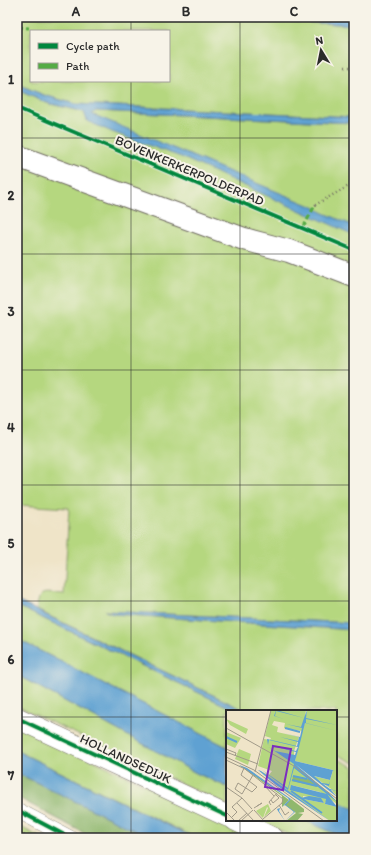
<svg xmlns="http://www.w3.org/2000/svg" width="371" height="855" viewBox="0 0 371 855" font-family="Itim,sans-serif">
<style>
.green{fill:#b5d77f;stroke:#708155;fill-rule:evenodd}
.forest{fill:#90b86e;stroke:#5e724c}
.water{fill:#5ea1d2;stroke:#44667e}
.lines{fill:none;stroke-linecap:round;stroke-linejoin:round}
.street-casing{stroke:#706c62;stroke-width:16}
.secondary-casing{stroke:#706c62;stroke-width:22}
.highway-casing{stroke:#706c62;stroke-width:24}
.path{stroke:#706c62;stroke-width:2.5;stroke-dasharray:1 3;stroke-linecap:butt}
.street{stroke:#fff;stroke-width:15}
.secondary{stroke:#fff;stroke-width:21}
.highway{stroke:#fff;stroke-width:22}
.quiet{stroke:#54ab44;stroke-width:3;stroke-dasharray:6 3;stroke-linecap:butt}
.cycleway-casing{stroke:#f7f3e8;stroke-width:6}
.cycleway{stroke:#00873e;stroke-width:4}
.grid{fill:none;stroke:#2b2b2b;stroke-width:1;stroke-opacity:0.55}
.labels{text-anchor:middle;stroke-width:4;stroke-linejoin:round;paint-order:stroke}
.street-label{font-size:13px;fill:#2b2b2b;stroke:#f7f3e8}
.inset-river{fill:none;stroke:#5ea1d2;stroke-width:2}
.inset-road{fill:none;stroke:#a19a89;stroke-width:1}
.view{fill:#7b2cbf;fill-opacity:0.15;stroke:#7b2cbf;stroke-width:2}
.inset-edge{fill:none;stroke:#2b2b2b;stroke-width:2}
.neatline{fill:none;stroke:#2b2b2b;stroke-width:1.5}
.grid-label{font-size:13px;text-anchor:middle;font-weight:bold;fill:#2b2b2b}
</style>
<rect width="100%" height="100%" fill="#f7f3e8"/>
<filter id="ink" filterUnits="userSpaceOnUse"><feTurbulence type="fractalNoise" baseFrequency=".025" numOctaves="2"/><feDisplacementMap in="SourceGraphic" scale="8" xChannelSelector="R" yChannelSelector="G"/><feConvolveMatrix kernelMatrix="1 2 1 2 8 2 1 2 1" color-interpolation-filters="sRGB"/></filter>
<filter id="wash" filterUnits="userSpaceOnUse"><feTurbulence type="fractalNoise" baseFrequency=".012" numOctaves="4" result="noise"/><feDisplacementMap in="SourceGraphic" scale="16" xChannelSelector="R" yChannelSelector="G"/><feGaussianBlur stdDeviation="0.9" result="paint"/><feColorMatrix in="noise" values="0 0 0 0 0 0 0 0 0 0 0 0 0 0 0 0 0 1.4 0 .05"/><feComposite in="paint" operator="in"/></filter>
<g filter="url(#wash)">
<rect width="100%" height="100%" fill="#efe4c8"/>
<!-- green -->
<g class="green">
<path d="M17,17H216L354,25V117L75,104L44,95L17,84ZM31,31H169V81H31Z"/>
<path d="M17,90L47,103L91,114L96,111L354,123V623L106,611L114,614L354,630V763L336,754V711H246L37,610C38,587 46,594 64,595L69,508L17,505Z"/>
<path d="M17,606L237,711H227V747L17,639Z"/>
<path d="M17,675L196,773L227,787V805L17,706Z"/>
<path d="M17,724L257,838H196L17,751Z"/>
<path d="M336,758L354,767V809L336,801Z"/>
<path d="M258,820H304L345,838H295Z"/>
<path d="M17,825L41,838H17Z"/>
</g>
<!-- forest -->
<path class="forest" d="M17,773L150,838H93L17,797Z"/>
<!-- water -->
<g class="water">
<path d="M216,17H325L354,18V25Z"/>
<path d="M17,84L44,95L75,104L354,117V123L96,111L92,114L316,208L322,212L354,226V235L181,157L112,132L87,121L84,112L47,103L17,90Z"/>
<path d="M17,601L246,711H237L17,606Z"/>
<path d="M105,611L354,623V630L113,614Z"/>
<path d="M17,639L227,747V787L196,773L17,675Z"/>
<path d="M17,751L180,831L196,838H150L17,773Z"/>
<path d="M336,801L354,809V838H345L304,820H336Z"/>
</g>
</g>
<g filter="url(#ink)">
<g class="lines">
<defs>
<path id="street" d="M17,810L70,838"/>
<g id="secondary">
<path d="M17,718L227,816"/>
<path d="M235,820L273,838"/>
</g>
<path id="highway" d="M17,156L244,239L289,251L354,276"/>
</defs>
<!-- street casing -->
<use href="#street" class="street-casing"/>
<!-- secondary casing -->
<use href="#secondary" class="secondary-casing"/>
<!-- highway casing -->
<use href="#highway" class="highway-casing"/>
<!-- path -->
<g class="path">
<path d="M345,67H354"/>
<path d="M315,205L354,183"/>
<path d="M17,830L28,838"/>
</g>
<!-- street -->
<use href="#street" class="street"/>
<!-- secondary -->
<use href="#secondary" class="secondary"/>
<!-- highway -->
<use href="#highway" class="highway"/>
<!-- quiet -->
<g class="quiet">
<path d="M17,27L29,28"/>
<path d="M303,228L315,205"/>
</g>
<defs>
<g id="cycleway">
<path d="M17,108L354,250"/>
<path d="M17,718L227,816"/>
<path d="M17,810L70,838"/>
</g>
</defs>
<!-- cycleway casing -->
<use href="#cycleway" class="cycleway-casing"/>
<!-- cycleway -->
<use href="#cycleway" class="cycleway"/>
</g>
</g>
<!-- grid -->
<path class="grid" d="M131,17V31M240,17V711M131,81V838M17,138H354M17,254H354M17,370H354M17,485H354M17,601H354M17,717H227M336,717H354M240,820V838"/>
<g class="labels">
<!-- street labels -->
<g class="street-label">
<text transform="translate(190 170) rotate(23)" y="5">BOVENKERKERPOLDERPAD</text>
<text transform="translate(126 758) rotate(25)" y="5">HOLLANDSEDIJK</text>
</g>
</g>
<!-- overview -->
<g transform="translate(226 710)">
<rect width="111" height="111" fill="#efe4c8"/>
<path d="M45,0H80L77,21L81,0H111V86L105,80L108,81L87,66L104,70L107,60L69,51L76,21L58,18L59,13L48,11L46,15L52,17L51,22L73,27L68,41V54L86,65L68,54L111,91V94L94,82L65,75L101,89L99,94L111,97V111H104L36,62L43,65L46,61L32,56L38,29L44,30L45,28L39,26ZM77,86L95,89L98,93L77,89ZM0,9L22,19L20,24L4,15ZM0,22L15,28L9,38L0,34ZM13,39L25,44L22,55L9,49ZM42,94L45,101L38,107L42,98L41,97L37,108L30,101Z" fill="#b5d77f" fill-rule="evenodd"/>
<path d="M13,55L21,59L63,90L56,97V86ZM67,66L83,69L93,77L66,71ZM65,89L78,99V102L72,103L62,96L72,103L77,104L71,111H60L70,103L59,95Z" fill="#90b86e"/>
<path d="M50,0L78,8L81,0L80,8L111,15L80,9V13L111,21L79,13L73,37L111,46L73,37L69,51L111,61L107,60L104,70L88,66L96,73L103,74L104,71L103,76L97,74L104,79L111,81L105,80L111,87L69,54L104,84L111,92L68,58L62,80L36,60L62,78L64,70L47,66L64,70L68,54L41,36L49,41L69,45L70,42L42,35L70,41L72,37L43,30L42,35L41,29L71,36L72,32L54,27L72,31L73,27L57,23L74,27L76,18L60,14L75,17L78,8L50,1L49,6L58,9L48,6ZM13,55L21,58L65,89L60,95L69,102L59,111L52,101L57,111L51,99L54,98L53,101L59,111L68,102L59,95L56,97L63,90L62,88ZM32,60L35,61L104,111L50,75ZM65,75L101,84L111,97L99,94L100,89L64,80ZM65,81L75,88L83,86L95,88L98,93L77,89Z" fill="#5ea1d2"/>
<path class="inset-river" d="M59,18L74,22M0,27L11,32M67,66L81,69M66,70L91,76M65,81L96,103"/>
<path class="inset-road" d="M0,18L68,56L111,89M0,39L10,43L9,46M0,42L32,54M0,47L28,60L98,111M0,50L19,59L57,89L56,93L37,109M29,62L45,0M39,76L48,86M0,77L16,88L26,99M16,84L9,79L12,73L26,82L31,77L15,65L18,58M16,84L27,65M45,90L47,93L53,88L50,85M11,93L28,111M45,95L43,92L51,83M53,95L59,105L63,102M28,98L36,93L31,96M28,100L38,111M0,102L9,111M6,107L11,102L6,97L16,88M12,111L21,103M15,111L27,100"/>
<path class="view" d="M47,36L65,39L57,80L39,77Z"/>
<rect width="111" height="111" class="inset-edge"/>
</g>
<!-- margin -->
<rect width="371" height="855" fill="none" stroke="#f7f3e8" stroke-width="44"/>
<!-- legend -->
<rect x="30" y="30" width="140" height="52" fill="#f7f3e8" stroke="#a5a39c"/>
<rect x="38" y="43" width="20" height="6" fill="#00873e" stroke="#a5a39c"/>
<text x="66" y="50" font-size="12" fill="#2b2b2b">Cycle path</text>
<rect x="38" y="63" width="20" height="6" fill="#54ab44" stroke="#a5a39c"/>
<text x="66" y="70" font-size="12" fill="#2b2b2b">Path</text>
<!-- north arrow -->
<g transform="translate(321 50) rotate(350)" stroke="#f7f3e8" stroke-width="3" paint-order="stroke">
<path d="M0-3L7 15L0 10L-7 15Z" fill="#2b2b2b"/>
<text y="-6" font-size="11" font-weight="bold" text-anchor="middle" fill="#2b2b2b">N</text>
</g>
<rect x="22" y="22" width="327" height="811" class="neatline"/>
<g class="grid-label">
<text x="76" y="16">A</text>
<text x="186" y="16">B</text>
<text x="294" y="16">C</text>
<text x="11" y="84">1</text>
<text x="11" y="200">2</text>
<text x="11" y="316">3</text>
<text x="11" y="432">4</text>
<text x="11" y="548">5</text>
<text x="11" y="664">6</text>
<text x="11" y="780">7</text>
</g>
</svg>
